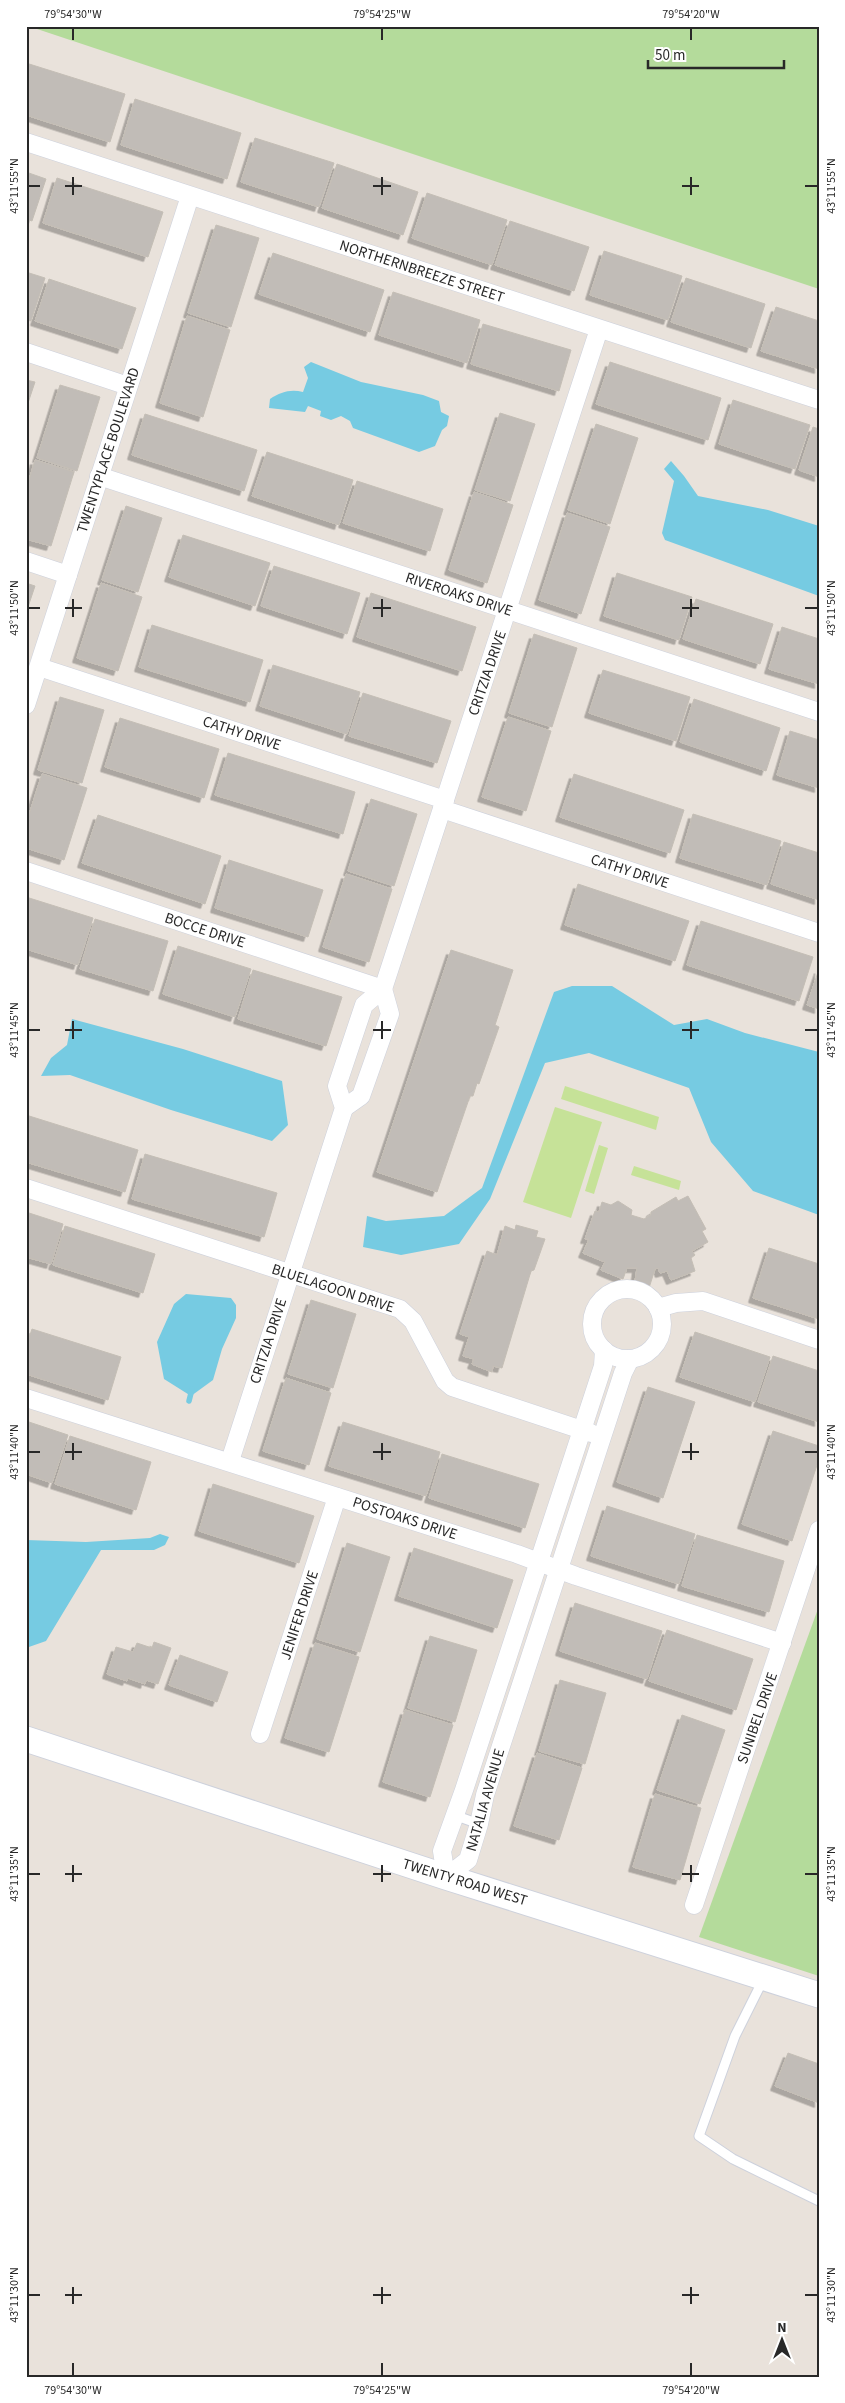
<svg xmlns="http://www.w3.org/2000/svg" width="845" height="2403" viewBox="0 0 845 2403" font-family="'Source Sans 3',sans-serif">
<style>
.green{fill:#b4db9b}
.pitch{fill:#c6e298}
.water{fill:#76cbe2}
.lines{fill:none;stroke-linecap:round;stroke-linejoin:round}
.stream{stroke:#76cbe2;stroke-width:5.5}
.building{fill:#c1bcb7;stroke:#c4beb5;filter:url(#shadow)}
.lane-casing{stroke:#cdd1dc;stroke-width:11}
.street-casing{stroke:#cdd1dc;stroke-width:19}
.secondary-casing{stroke:#cdd1dc;stroke-width:27}
.lane{stroke:#fff;stroke-width:9}
.street{stroke:#fff;stroke-width:18}
.secondary{stroke:#fff;stroke-width:25}
.ticks{fill:none;stroke:#282828;stroke-width:2}
.labels{text-anchor:middle;stroke-width:4.5;stroke-linejoin:round;paint-order:stroke}
.street-label{font-size:15px;fill:#282828;stroke:#fff}
.neatline{fill:none;stroke:#282828;stroke-width:2}
.ticks-label{font-size:12px;text-anchor:middle;fill:#282828}
</style>
<defs>
<filter id="shadow"><feDropShadow dx="-4.5" dy="4.5" stdDeviation="0" flood-color="#0004"/></filter>
</defs>
<rect width="100%" height="100%" fill="#e9e2db"/>
<!-- green -->
<g class="green">
<path d="M28,26H819V289Z"/>
<path d="M819,1606V1976L699,1937Z"/>
</g>
<!-- pitch -->
<g class="pitch">
<path d="M565,1086L659,1117L656,1130L561,1099Z"/>
<path d="M555,1107L602,1122L571,1218L523,1202Z"/>
<path d="M599,1145L608,1148L594,1194L585,1191Z"/>
<path d="M634,1166L681,1181L679,1190L631,1175Z"/>
</g>
<!-- water -->
<g class="water">
<path d="M311,362L361,382L423,395L439,401L441,412L449,416L447,426L442,430L435,446L419,452L353,428L350,421L341,416L331,420L320,416L321,411L308,406L305,412L269,408L270,399C281,392 290,389 303,392L308,378L304,367Z"/>
<path d="M671,461L684,476L698,496L768,510L819,526V596L665,540L662,533L674,481L664,469Z"/>
<path d="M572,986H612L674,1025L707,1019L745,1033L819,1052V1215L753,1191L711,1142L689,1088L589,1053L545,1063L490,1199L459,1244L401,1255L363,1247L367,1216L386,1221L444,1216L482,1188L554,992Z"/>
<path d="M72,1019L183,1049L282,1081L288,1125L272,1141L171,1110L70,1075L41,1076L51,1058L67,1045Z"/>
<path d="M186,1294L231,1298L236,1305V1318L222,1349L213,1380L191,1396L164,1379L157,1342L174,1304Z"/>
<path d="M160,1534L169,1537L165,1545L154,1550H101L46,1641L26,1648V1540L86,1542L150,1538Z"/>
</g>
<g class="lines">
<!-- stream -->
<path class="stream" d="M189,1401L192,1389"/>
</g>
<!-- building -->
<g class="building">
<path d="M26,63L125,94L110,142L26,115Z"/>
<path d="M135,99L241,133L227,179L121,145Z"/>
<path d="M255,138L334,163L319,207L241,182Z"/>
<path d="M337,164L418,192L403,235L322,208Z"/>
<path d="M26,172L46,179L32,221L26,219Z"/>
<path d="M57,178L163,212L148,257L43,223Z"/>
<path d="M427,193L507,220L492,265L412,238Z"/>
<path d="M510,221L589,247L574,291L495,265Z"/>
<path d="M216,225L259,238L231,327L188,313Z"/>
<path d="M604,251L682,276L668,320L590,295Z"/>
<path d="M273,253L384,290L370,332L259,294Z"/>
<path d="M26,272L45,278L31,321L26,320Z"/>
<path d="M686,278L765,304L751,348L671,322Z"/>
<path d="M49,279L136,308L122,349L35,321Z"/>
<path d="M393,292L480,320L467,363L379,335Z"/>
<path d="M776,307L819,321V369L761,351Z"/>
<path d="M187,316L230,330L203,417L160,403Z"/>
<path d="M483,324L571,350L559,391L471,364Z"/>
<path d="M610,362L721,398L708,440L596,404Z"/>
<path d="M26,380L35,382L26,409Z"/>
<path d="M60,385L100,397L77,471L37,458Z"/>
<path d="M733,400L810,425L795,469L719,444Z"/>
<path d="M500,413L535,424L510,501L475,490Z"/>
<path d="M145,414L257,450L244,491L132,455Z"/>
<path d="M596,424L638,438L610,524L568,510Z"/>
<path d="M813,427L819,429V477L799,470Z"/>
<path d="M267,452L353,480L339,525L252,496Z"/>
<path d="M35,460L74,472L51,546L26,539V490Z"/>
<path d="M357,481L443,509L430,551L343,523Z"/>
<path d="M474,492L513,505L487,583L449,570Z"/>
<path d="M126,506L162,518L138,592L102,580Z"/>
<path d="M567,513L610,527L581,614L539,600Z"/>
<path d="M183,535L270,563L255,606L169,577Z"/>
<path d="M274,566L360,593L347,634L261,606Z"/>
<path d="M617,573L692,597L679,640L604,616Z"/>
<path d="M26,583L35,586L26,613Z"/>
<path d="M101,583L142,597L118,671L77,658Z"/>
<path d="M371,593L476,627L462,671L357,637Z"/>
<path d="M696,599L773,624L760,664L683,639Z"/>
<path d="M152,625L263,660L250,702L139,667Z"/>
<path d="M782,627L819,639V684L769,669Z"/>
<path d="M534,634L577,648L552,727L509,713Z"/>
<path d="M273,665L360,692L347,734L260,706Z"/>
<path d="M603,670L690,697L676,741L589,713Z"/>
<path d="M363,693L451,721L437,763L349,736Z"/>
<path d="M60,697L104,710L82,783L38,770Z"/>
<path d="M694,699L780,728L766,771L680,742Z"/>
<path d="M508,717L551,731L526,811L482,797Z"/>
<path d="M120,718L219,749L204,798L105,767Z"/>
<path d="M790,731L819,740V788L777,775Z"/>
<path d="M228,753L355,792L343,834L215,795Z"/>
<path d="M42,774L87,788L64,860L26,848V824Z"/>
<path d="M574,774L684,810L670,853L560,817Z"/>
<path d="M371,799L417,814L394,886L348,871Z"/>
<path d="M693,814L781,841L767,885L680,858Z"/>
<path d="M98,815L221,856L205,904L82,863Z"/>
<path d="M784,842L819,853V900L771,884Z"/>
<path d="M229,860L323,890L308,937L215,908Z"/>
<path d="M346,874L392,889L369,962L323,947Z"/>
<path d="M578,884L689,921L675,961L565,925Z"/>
<path d="M26,897L93,918L78,965L26,949Z"/>
<path d="M95,919L168,941L153,991L80,969Z"/>
<path d="M701,921L813,957L799,1001L687,965Z"/>
<path d="M178,946L251,969L235,1017L163,994Z"/>
<path d="M451,950L513,970L495,1025L499,1027L479,1084L477,1083L473,1096H470L437,1192L377,1172Z"/>
<path d="M819,969V1009L807,1005Z"/>
<path d="M253,970L342,997L326,1046L238,1019Z"/>
<path d="M26,1115L138,1150L125,1192L26,1162Z"/>
<path d="M145,1154L277,1193L264,1237L132,1199Z"/>
<path d="M688,1196L706,1229L702,1231L708,1242L692,1251L695,1255L691,1258L695,1271L671,1280L667,1271L660,1273L658,1268L655,1269L649,1288L635,1281L637,1268H627L623,1279L601,1270L605,1262L583,1253L589,1239H585L595,1211L599,1212L602,1202L611,1205L618,1201L632,1210L631,1215L644,1219L651,1215V1212L676,1197L678,1201Z"/>
<path d="M26,1212L63,1224L51,1264L26,1257Z"/>
<path d="M516,1225L538,1231L536,1237L545,1239L534,1270L531,1271L502,1368L493,1366L492,1372L472,1364L474,1359L463,1356L469,1337L460,1334L487,1251L497,1255L505,1226L515,1230Z"/>
<path d="M65,1226L155,1254L143,1293L53,1265Z"/>
<path d="M769,1248L819,1264V1319L753,1298Z"/>
<path d="M311,1300L356,1314L333,1388L288,1374Z"/>
<path d="M32,1329L121,1357L108,1400L26,1374V1347Z"/>
<path d="M695,1332L770,1357L755,1402L680,1377Z"/>
<path d="M773,1356L819,1371V1422L758,1402Z"/>
<path d="M286,1378L331,1393L309,1465L263,1451Z"/>
<path d="M648,1387L695,1402L663,1498L617,1482Z"/>
<path d="M26,1421L68,1435L52,1483L26,1474Z"/>
<path d="M343,1422L440,1452L426,1496L329,1466Z"/>
<path d="M773,1431L819,1446V1459L792,1541L742,1524Z"/>
<path d="M70,1436L151,1462L136,1510L55,1484Z"/>
<path d="M442,1454L539,1484L525,1528L429,1498Z"/>
<path d="M213,1484L314,1516L299,1563L199,1531Z"/>
<path d="M607,1506L695,1534L679,1584L591,1556Z"/>
<path d="M697,1535L784,1561L769,1612L682,1586Z"/>
<path d="M347,1543L390,1557L360,1652L317,1639Z"/>
<path d="M414,1548L513,1580L497,1628L399,1596Z"/>
<path d="M575,1603L662,1631L647,1679L560,1651Z"/>
<path d="M667,1630L753,1659L736,1710L649,1681Z"/>
<path d="M430,1636L477,1650L455,1722L408,1708Z"/>
<path d="M154,1642L171,1648L158,1684L146,1680L145,1684L128,1678L127,1681L107,1674L116,1647L133,1652L137,1643L152,1648Z"/>
<path d="M315,1643L359,1657L329,1752L285,1738Z"/>
<path d="M180,1655L228,1672L217,1702L169,1685Z"/>
<path d="M560,1680L606,1693L585,1764L539,1751Z"/>
<path d="M405,1710L453,1725L430,1797L383,1782Z"/>
<path d="M682,1715L725,1730L700,1804L657,1790Z"/>
<path d="M537,1753L582,1768L559,1840L514,1826Z"/>
<path d="M655,1794L701,1808L680,1880L633,1867Z"/>
<path d="M788,2053L819,2064V2103L775,2086Z"/>
</g>
<g class="lines">
<defs>
<g id="lane">
<path d="M454,1815L479,1824"/>
<path d="M764,1978L735,2036L699,2136L733,2159L819,2201"/>
</g>
<g id="street">
<path d="M26,142L819,400"/>
<path d="M26,352L128,386"/>
<path d="M99,476L819,712"/>
<path d="M26,561L68,575"/>
<path d="M39,667L445,800"/>
<path d="M26,705L190,196"/>
<path d="M442,809L819,933"/>
<path d="M26,871L383,989"/>
<path d="M344,1108L361,1096L390,1014L383,989"/>
<path d="M26,1188L400,1309L413,1321L445,1381L452,1387L591,1433"/>
<circle cx="627" cy="1324" r="35"/>
<path d="M658,1308L676,1303L703,1301L819,1340"/>
<path d="M604,1350L603,1366L464,1790L442,1851L446,1877L468,1860L479,1824L485,1795L623,1373L630,1359"/>
<path d="M26,1398L517,1554L576,1576L782,1643"/>
<path d="M230,1461L344,1108L337,1086L364,1005L383,989L599,329"/>
<path d="M260,1734L337,1497"/>
<path d="M694,1905L819,1530"/>
</g>
<path id="secondary" d="M26,1739L446,1877L819,1995"/>
</defs>
<!-- lane casing -->
<use href="#lane" class="lane-casing"/>
<!-- street casing -->
<use href="#street" class="street-casing"/>
<!-- secondary casing -->
<use href="#secondary" class="secondary-casing"/>
<!-- lane -->
<use href="#lane" class="lane"/>
<!-- street -->
<use href="#street" class="street"/>
<!-- secondary -->
<use href="#secondary" class="secondary"/>
</g>
<!-- ticks -->
<path class="ticks" d="M73,28V40M382,28V40M691,28V40M73,177V195M382,177V195M691,177V195M28,186H40M65,186H82M373,186H391M682,186H699M805,186H818M73,599V617M382,599V617M691,599V617M28,608H40M65,608H82M373,608H391M682,608H699M805,608H818M73,1021V1039M382,1021V1039M691,1021V1039M28,1030H40M65,1030H82M373,1030H391M682,1030H699M805,1030H818M73,1443V1460M382,1443V1460M691,1443V1460M28,1452H40M65,1452H82M373,1452H391M682,1452H699M805,1452H818M73,1865V1882M382,1865V1882M691,1865V1882M28,1874H40M65,1874H82M373,1874H391M682,1874H699M805,1874H818M73,2287V2304M382,2287V2304M691,2287V2304M28,2295H40M65,2295H82M373,2295H391M682,2295H699M805,2295H818M73,2363V2376M382,2363V2376M691,2363V2376"/>
<g class="labels">
<!-- street labels -->
<g class="street-label">
<text transform="translate(422 271) rotate(18)" y="5">NORTHERNBREEZE STREET</text>
<text transform="translate(108 450) rotate(-72)" y="5">TWENTYPLACE BOULEVARD</text>
<text transform="translate(459 594) rotate(18)" y="5">RIVEROAKS DRIVE</text>
<text transform="translate(487 673) rotate(-71)" y="5">CRITZIA DRIVE</text>
<text transform="translate(242 733) rotate(18)" y="5">CATHY DRIVE</text>
<text transform="translate(630 871) rotate(18)" y="5">CATHY DRIVE</text>
<text transform="translate(205 930) rotate(18)" y="5">BOCCE DRIVE</text>
<text transform="translate(333 1288) rotate(18)" y="5">BLUELAGOON DRIVE</text>
<text transform="translate(268 1341) rotate(-72)" y="5">CRITZIA DRIVE</text>
<text transform="translate(405 1518) rotate(18)" y="5">POSTOAKS DRIVE</text>
<text transform="translate(299 1615) rotate(-72)" y="5">JENIFER DRIVE</text>
<text transform="translate(757 1718) rotate(-71)" y="5">SUNIBEL DRIVE</text>
<text transform="translate(485 1800) rotate(-74)" y="5">NATALIA AVENUE</text>
<text transform="translate(465 1882) rotate(17)" y="5">TWENTY ROAD WEST</text>
</g>
</g>
<!-- border -->
<rect width="845" height="2403" fill="none" stroke="#ffffff" stroke-width="55"/>
<!-- north arrow -->
<g transform="translate(782 2340)" stroke="#ffffff" stroke-width="4" paint-order="stroke">
<path d="M0-4L9 19L0 12L-9 19Z" fill="#282828"/>
<text y="-8" font-size="14" font-weight="bold" text-anchor="middle" fill="#282828">N</text>
</g>
<!-- scale -->
<path d="M648 60v8h136v-8" fill="none" stroke="#282828" stroke-width="2.5"/>
<text x="655" y="60" font-size="15" fill="#282828" stroke="#ffffff" stroke-width="4" paint-order="stroke">50 m</text>
<rect x="28" y="28" width="790" height="2348" class="neatline"/>
<g class="ticks-label">
<text x="73" y="18">79°54'30"W</text>
<text x="382" y="18">79°54'25"W</text>
<text x="691" y="18">79°54'20"W</text>
<text transform="translate(14 186) rotate(-90)" y="4">43°11'55"N</text>
<text transform="translate(831 186) rotate(-90)" y="4">43°11'55"N</text>
<text transform="translate(14 608) rotate(-90)" y="4">43°11'50"N</text>
<text transform="translate(831 608) rotate(-90)" y="4">43°11'50"N</text>
<text transform="translate(14 1030) rotate(-90)" y="4">43°11'45"N</text>
<text transform="translate(831 1030) rotate(-90)" y="4">43°11'45"N</text>
<text transform="translate(14 1452) rotate(-90)" y="4">43°11'40"N</text>
<text transform="translate(831 1452) rotate(-90)" y="4">43°11'40"N</text>
<text transform="translate(14 1874) rotate(-90)" y="4">43°11'35"N</text>
<text transform="translate(831 1874) rotate(-90)" y="4">43°11'35"N</text>
<text transform="translate(14 2295) rotate(-90)" y="4">43°11'30"N</text>
<text transform="translate(831 2295) rotate(-90)" y="4">43°11'30"N</text>
<text x="73" y="2394">79°54'30"W</text>
<text x="382" y="2394">79°54'25"W</text>
<text x="691" y="2394">79°54'20"W</text>
</g>
</svg>
